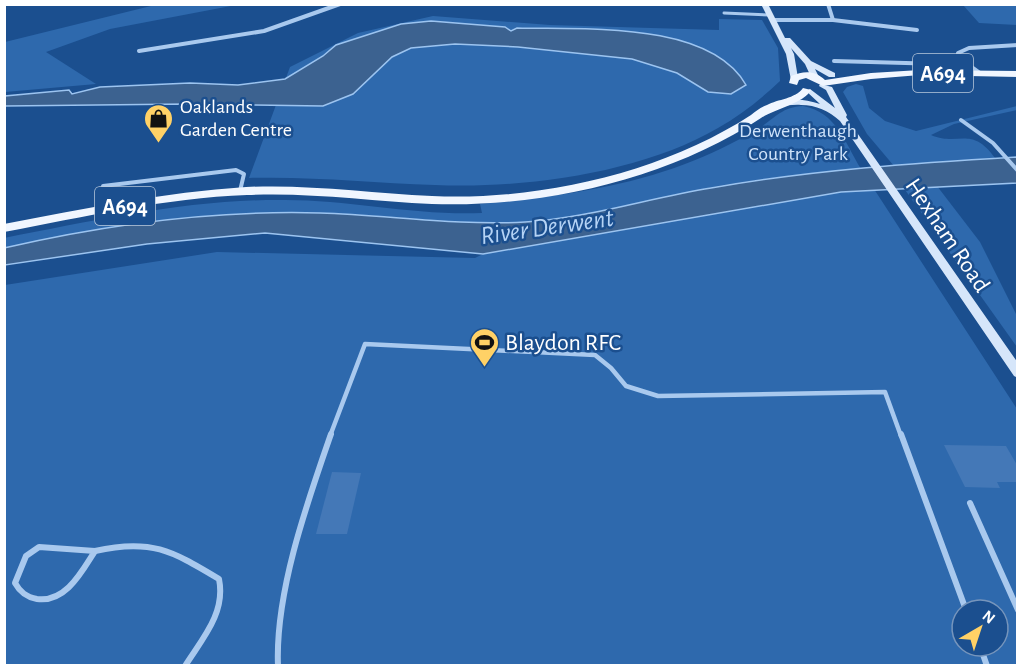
<svg xmlns="http://www.w3.org/2000/svg" width="1022" height="670" viewBox="0 0 1022 670" font-family="'Alegreya Sans',sans-serif">
<style>
.green{fill:#2e69ad;fill-rule:evenodd}
.water{fill:#3c6290;stroke:#9cc4f0;stroke-width:1.5}
.building{fill:#4478b7}
.lines{fill:none;stroke-linecap:round;stroke-linejoin:round}
.service-far3{stroke:#a9c9ee;stroke-width:3}
.service-far2{stroke:#a9c9ee;stroke-width:4}
.service-far1{stroke:#a9c9ee;stroke-width:4.5}
.service{stroke:#a9c9ee;stroke-width:6}
.minor{stroke:#a9c9ee;stroke-width:4}
.secondary{fill:#d6e6fa;fill-rule:evenodd}
.primary{fill:#f0f6ff;fill-rule:evenodd}
.labels{text-anchor:middle;stroke-width:5;stroke-linejoin:round;paint-order:stroke}
.far-poi-label{font-size:20px;fill:#fff;stroke:#1b4f8f;text-anchor:start}
.far-park-label{font-size:20px;fill:#cfe3fa;stroke:#1b4f8f}
.shield{fill:#1b4f8f;stroke:#bbcadd;stroke-width:1.5}
.shield-label{font-size:22px;font-weight:bold;fill:#fff}
.street-label{font-size:24px;fill:#fff;stroke:#1b4f8f}
.poi-label{font-size:24px;fill:#fff;stroke:#1b4f8f;text-anchor:start}
.water-label{font-size:26px;font-style:italic;fill:#b5d3f5;stroke:#1b4f8f}
</style>
<rect width="100%" height="100%" fill="#1b4f8f"/>
<!-- green -->
<g class="green">
<path d="M159,4L236,5L110,29L46,52L96,84L5,92V42Z"/>
<path d="M963,5H1017V25L979,23Z"/>
<path d="M433,16L550,25L719,30V19L762,20L778,48L780,81C761,99 741,115 718,128C641,173 524,189 435,185C373,183 311,176 249,178L290,67L358,33Z"/>
<path d="M856,84L863,86L869,108L885,121L916,131L1017,106V110L954,124L931,135C959,147 971,125 995,158L894,166L867,134L843,92L847,87Z"/>
<path d="M803,106C837,113 844,141 861,169C810,174 758,178 708,188C648,201 587,218 526,222C456,226 388,214 318,213C210,211 110,224 5,248L4,238C98,220 190,199 285,200C350,200 419,216 482,213L480,204C550,197 619,189 685,164C709,155 734,143 756,130C774,120 780,107 803,106Z"/>
<path d="M937,186L980,242L1017,316V347L903,187Z"/>
<path d="M874,189L1017,409V665H5V285L217,252L475,258L483,254L841,192ZM962,610H998V646H962Z"/>
</g>
<!-- water -->
<g class="water">
<path d="M431,21L505,27L511,31L517,28C581,30 709,20 746,85L731,94L708,92L677,73L632,59L518,47L455,44L411,48L392,57L353,94L323,106L187,104L5,106V96L69,90L72,94L100,87L190,83L238,85L285,79L323,56L336,45L401,24Z"/>
<path d="M1017,157V183L841,192L483,254L265,233L147,244L5,265L4,248C108,224 213,210 320,213C388,215 456,226 525,222C588,218 649,198 711,188C812,170 915,163 1017,157Z"/>
</g>
<!-- building -->
<g class="building">
<path d="M944,445L1006,446L1017,465V482H997L1000,488L965,487Z"/>
<path d="M332,472L361,473L347,534H316Z"/>
</g>
<g class="lines">
<!-- service-far3 -->
<path class="service-far3" d="M724,13L770,15"/>
<!-- service-far2 -->
<g class="service-far2">
<path d="M961,120L993,143L1018,171"/>
<path d="M103,186L236,170L244,174L240,191"/>
</g>
<!-- service-far1 -->
<path class="service-far1" d="M330,436L365,344L595,355L611,368L626,386L658,396L885,392L901,436"/>
<!-- service -->
<g class="service">
<path d="M901,434L966,610"/>
<path d="M970,503L1018,610"/>
<path d="M39,547L95,551C82,571 66,603 37,599C26,597 20,592 15,583L26,556Z"/>
<path d="M95,551C151,538 172,551 219,579C226,613 202,639 185,666"/>
<path d="M980,646L987,666"/>
<path d="M278,666C275,593 307,503 331,434"/>
</g>
<!-- minor -->
<g class="minor">
<path d="M828,4L833,20"/>
<path d="M773,20H833L917,30"/>
<path d="M139,51L264,31L340,4"/>
<path d="M958,57L980,73"/>
<path d="M834,61L941,64L958,57V53L969,48L1018,45"/>
</g>
<!-- secondary -->
<g class="secondary">
<path d="M761,4H768L785,38H790L811,61L835,73V77H829L815,69L818,75L811,77L805,64L791,48L794,54L798,78L791,80L786,54Z"/>
<path d="M820,84L832,87L847,115L846,117L1018,363V378L1014,376L840,121C829,111 816,105 801,105C793,104 785,107 778,103C790,96 807,100 820,104L806,91L810,89L835,108L826,90L819,86Z"/>
</g>
<!-- primary -->
<g class="primary">
<path d="M920,70L1018,71V77L920,75L871,79L823,86L806,78L799,80L797,85L789,83L791,76C804,71 814,70 825,80L871,73Z"/>
<path d="M803,88L811,90C804,103 775,109 761,118C669,179 542,208 432,204C370,201 309,192 247,195C165,198 84,217 4,232V224C84,209 165,192 246,187C308,184 370,193 432,196C538,201 662,173 751,115C756,111 761,107 767,105C778,99 795,99 803,88Z"/>
</g>
</g>
<!-- icons -->
<defs>
<symbol id="shop-pin" viewBox="-11 -11 22 30"><path d="M0 17L-7.5 6A9.5 9.5 0 1 1 7.5 6Z" fill="#ffd166" stroke="#1b4f8f"/><path d="M-5-2.5h2.3a2.7 3.5 0 0 1 5.4 0H5L5.5 6h-11ZM-1.5-2.5h3a1.5 2.3 0 0 0-3 0Z" fill="#111"/></symbol>
<symbol id="stadium-pin" viewBox="-11 -11 22 30"><path d="M0 17L-7.5 6A9.5 9.5 0 1 1 7.5 6Z" fill="#ffd166" stroke="#1b4f8f"/><path d="M0-5a6.5 5 0 1 0 0 10a6.5 5 0 1 0 0-10ZM-3.5-1.8h7v3.6h-7Z" fill="#111"/></symbol>
</defs>
<g fill-rule="evenodd">
<use href="#shop-pin" x="142" y="102" width="33" height="45"/>
<use href="#stadium-pin" x="468" y="326" width="33" height="45"/>
</g>
<g class="labels">
<!-- far-poi labels -->
<g class="far-poi-label">
<text x="180" y="113">Oaklands<tspan x="180" dy="23">Garden Centre</tspan></text>
</g>
<!-- far-park labels -->
<g class="far-park-label">
<text x="798" y="137">Derwenthaugh<tspan x="798" dy="23">Country Park</tspan></text>
</g>
<!-- shield labels -->
<g class="shield">
<rect x="913" y="54" width="60" height="38" rx="4.5"/>
<rect x="95" y="187" width="60" height="38" rx="4.5"/>
</g>
<g class="shield-label">
<text x="943" y="81">A694</text>
<text x="125" y="214">A694</text>
</g>
<!-- street labels -->
<g class="street-label">
<text transform="translate(948 235) rotate(56)" y="8">Hexham Road</text>
</g>
<!-- poi labels -->
<g class="poi-label">
<text x="505" y="350">Blaydon RFC</text>
</g>
<!-- water labels -->
<g class="water-label">
<text transform="translate(547 226) rotate(-8)" y="9">River Derwent</text>
</g>
</g>
<!-- border -->
<rect width="1022" height="670" fill="none" stroke="#ffffff" stroke-width="12"/>
<!-- north arrow -->
<g transform="translate(980 628) rotate(39)"><circle r="28" fill="#1b4f8f" stroke="#7695bc" stroke-width="1.5"/>
<path d="M0-4.5L10 22L0 15L-10 22Z" fill="#ffd166"/>
<text y="-9" font-size="16" font-weight="bold" text-anchor="middle" fill="#ffffff">N</text>
</g>
</svg>
